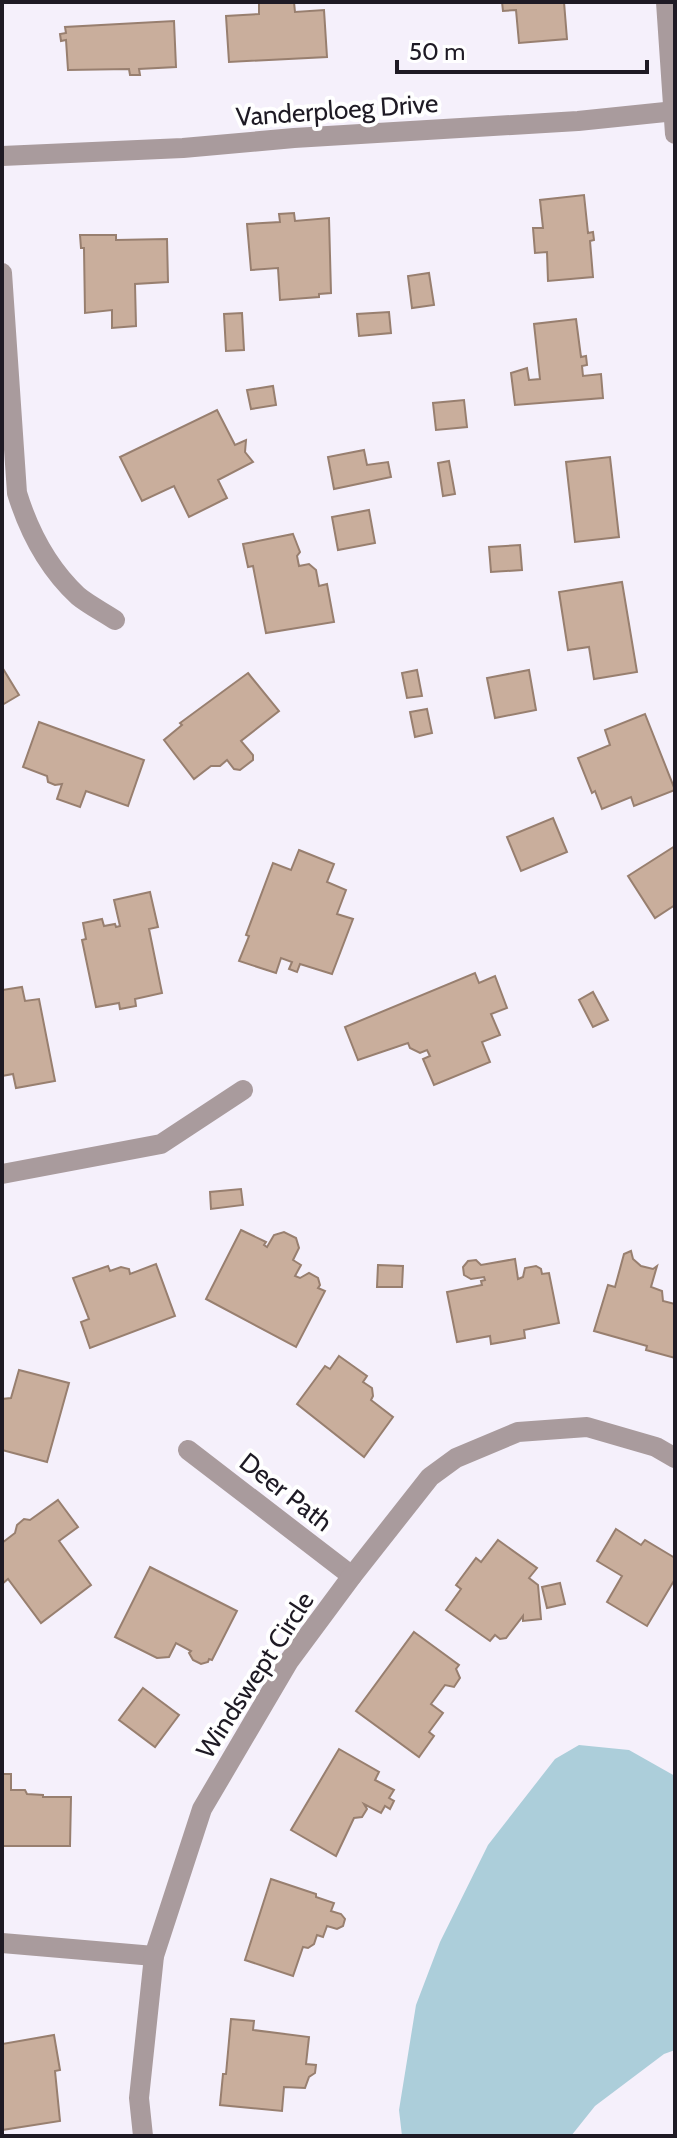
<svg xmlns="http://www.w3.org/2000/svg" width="677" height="2138" viewBox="0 0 677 2138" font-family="Cabin,sans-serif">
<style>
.water{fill:#acceda}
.building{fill:#c9ae9c;stroke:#987f6f;stroke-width:2}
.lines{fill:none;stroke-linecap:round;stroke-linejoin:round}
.minor{stroke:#a99b9d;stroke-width:20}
.labels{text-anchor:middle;stroke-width:8;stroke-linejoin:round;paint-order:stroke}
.street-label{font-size:26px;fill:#1e1a24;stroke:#fff}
</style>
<rect width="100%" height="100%" fill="#f5f0fb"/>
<!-- water -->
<path class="water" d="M579,1745L629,1750L675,1776V2050L664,2054L595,2106L571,2136H402L399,2110L416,2005L440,1942L488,1845L555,1759Z"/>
<!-- building -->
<g class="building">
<path d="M259,2H294L295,12L324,10L327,57L229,62L226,16L259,14Z"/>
<path d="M502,2H564L567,39L519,43L516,10L503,11Z"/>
<path d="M174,21L176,67L139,69L140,75H130L129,69L68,70L66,40L61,41L60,34L66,33L65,27Z"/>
<path d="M584,195L588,233L593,232L594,240L590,241L593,277L548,281L547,252L535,253L533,228H543L540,200Z"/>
<path d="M294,213L295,221L329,218L331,293L319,294V297L280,300L278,268L251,270L247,224L280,222L279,214Z"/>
<path d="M80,235H116V240L167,239L168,282L135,284L136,326L112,328V310L85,313L84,248H81Z"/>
<path d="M429,273L434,305L412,308L408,276Z"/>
<path d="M389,312L391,333L359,336L357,314Z"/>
<path d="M242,313L244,350L226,351L224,314Z"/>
<path d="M576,319L581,357L586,356L587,365L582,366L583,376L601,374L603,398L515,405L511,373L527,368L529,380L540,379L534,324Z"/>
<path d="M273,386L276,405L251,409L247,390Z"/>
<path d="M464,400L467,427L436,430L433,403Z"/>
<path d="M217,410L235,445L246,440L245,452L253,462L218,480L227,498L189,517L174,486L142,501L120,457Z"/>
<path d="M364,450L367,465L388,462L391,477L334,489L328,457Z"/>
<path d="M610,457L619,537L575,542L566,462Z"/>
<path d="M449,461L455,494L443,496L438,463Z"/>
<path d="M369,510L375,543L338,550L332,517Z"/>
<path d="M293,534L300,552L297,556L299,566L309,564L316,570L319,586L327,584L334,622L266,633L253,566L248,567L243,544Z"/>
<path d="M520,545L522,570L491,572L489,547Z"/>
<path d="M622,582L637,672L594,679L589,647L568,650L559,592Z"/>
<path d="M2,667L19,695L2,705Z"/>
<path d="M417,670L422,696L407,698L402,673Z"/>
<path d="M529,670L536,710L495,718L487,678Z"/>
<path d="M248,673L279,711L241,741L253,755V760L240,770L234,769L227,760L220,766H211L194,779L164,740L182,725L180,723Z"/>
<path d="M427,709L432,733L415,737L410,712Z"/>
<path d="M645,714L675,790L634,806L631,797L602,809L595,791L592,793L578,758L610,745L605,730Z"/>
<path d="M39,722L144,760L128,806L86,791L80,807L57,799L62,784L55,785L48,782L47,776L23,767Z"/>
<path d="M553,818L567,852L521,871L507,837Z"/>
<path d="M675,846V905L655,918L628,876Z"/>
<path d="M299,850L334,864L327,882L346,890L337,914L353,919L332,974L300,964L297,972L289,969L292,962L281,958L276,973L239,961L249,936L246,935L273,863L291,870Z"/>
<path d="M150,892L158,927L149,929L162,993L135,999L136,1006L120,1009L119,1003L96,1007L82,940L86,939L83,923L102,919L104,926L115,924L116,927L120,926L114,900Z"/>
<path d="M475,973L479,983L495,976L507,1008L491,1014L500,1035L482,1042L490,1062L434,1085L423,1059L430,1056L427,1050L420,1053L410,1048L408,1043L358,1060L345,1027Z"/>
<path d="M22,987L25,1001L39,999L55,1081L16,1088L13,1074L2,1076V990Z"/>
<path d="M593,992L608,1020L593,1027L579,1000Z"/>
<path d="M241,1189L243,1205L211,1209L210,1192Z"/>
<path d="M241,1230L266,1242L264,1245L267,1247L274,1235L284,1232L296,1238L299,1248L293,1260L301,1265L295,1276L300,1278L309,1273L318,1278L320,1285L318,1288L325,1291L296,1347L206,1299Z"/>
<path d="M631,1251L633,1259L641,1266L653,1269L657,1266L651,1287L662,1291L663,1301L675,1304V1358L646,1350L647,1346L594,1331L608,1285L615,1287L624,1254Z"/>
<path d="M515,1259L518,1279L523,1277L525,1268L536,1266L541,1269L542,1274L549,1273L559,1323L524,1330L525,1338L491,1344L490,1336L457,1342L447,1292L482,1285L481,1281L485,1280L484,1277L471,1279L464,1275L463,1267L468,1261L476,1260L481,1265Z"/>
<path d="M156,1264L175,1316L90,1348L81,1322L89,1319L73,1278L108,1266L110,1271L121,1267L129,1269L130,1274Z"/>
<path d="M378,1265L403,1266L402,1287H377Z"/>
<path d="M339,1356L367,1376L363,1382L372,1388L373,1396L371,1400L393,1417L364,1457L297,1404L325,1366L330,1369Z"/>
<path d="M19,1370L69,1383L47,1462L2,1450V1399L11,1398Z"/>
<path d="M58,1500L78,1527L59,1541L91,1585L41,1623L8,1579L2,1584V1543L15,1533L17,1525L24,1519L30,1520Z"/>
<path d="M616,1529L641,1545L645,1540L675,1558V1579L647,1626L607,1602L622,1576L597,1561Z"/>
<path d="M498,1540L537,1568L529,1578L538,1585L541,1619L523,1621V1616L506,1638L500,1639L495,1635L490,1641L446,1610L461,1589L456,1585L476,1558L481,1562Z"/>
<path d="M150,1567L237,1611L212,1660L209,1659L208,1662L201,1664L193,1660L189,1653L191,1651L176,1643L169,1657L157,1658L115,1637Z"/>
<path d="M560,1583L565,1604L547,1608L542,1587Z"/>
<path d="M414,1632L459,1665L456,1669L460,1678L454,1687L445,1685L431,1704L443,1713L429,1732L434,1736L419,1757L356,1711Z"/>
<path d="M143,1688L179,1715L155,1747L119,1720Z"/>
<path d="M339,1749L379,1772L375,1780L394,1790L389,1798L394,1801L390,1809L385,1806L381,1813L364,1804L367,1809L362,1817L354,1818L336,1856L291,1830Z"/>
<path d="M2,1774H11V1790H25L27,1794L43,1795V1797H71L70,1846H2Z"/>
<path d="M271,1879L316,1894V1897L334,1903L331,1911L341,1914L345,1919L343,1926L337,1929L327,1926L323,1937L317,1935L314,1944L308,1948L303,1947L293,1976L245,1960Z"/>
<path d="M231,2019L254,2021L253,2030L309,2037L306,2064L316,2065L315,2073L309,2077L305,2088L284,2087L282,2111L220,2105L223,2074H226Z"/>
<path d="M54,2035L60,2070L55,2071L60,2121L2,2130V2044Z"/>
</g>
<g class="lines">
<!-- minor -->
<g class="minor">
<path d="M666,2L675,134"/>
<path d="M2,156L183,148L294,138L578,121L675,111"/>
<path d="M2,273L17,493C29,532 48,568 78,596C89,605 103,612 115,620"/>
<path d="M2,1174L161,1144L243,1090"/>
<path d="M188,1450L352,1576"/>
<path d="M2,1943L154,1956"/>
<path d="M143,2136L139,2098L154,1956L202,1809L289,1661L352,1576L430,1477L456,1458L518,1432L587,1427L656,1447L675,1458"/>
</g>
</g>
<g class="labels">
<!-- street labels -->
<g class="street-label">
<text transform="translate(337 110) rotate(-4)" y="9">Vanderploeg Drive</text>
<text transform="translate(286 1492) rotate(38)" y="9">Deer Path</text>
<text transform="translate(255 1675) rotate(-57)" y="9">Windswept Circle</text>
</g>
</g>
<!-- border -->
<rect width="677" height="2138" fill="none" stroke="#1e1a24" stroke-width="8"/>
<!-- scale -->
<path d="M397 60v12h250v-12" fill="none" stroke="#1e1a24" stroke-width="4"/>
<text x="409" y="60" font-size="24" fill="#1e1a24" stroke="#ffffff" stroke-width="6" paint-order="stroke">50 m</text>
</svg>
